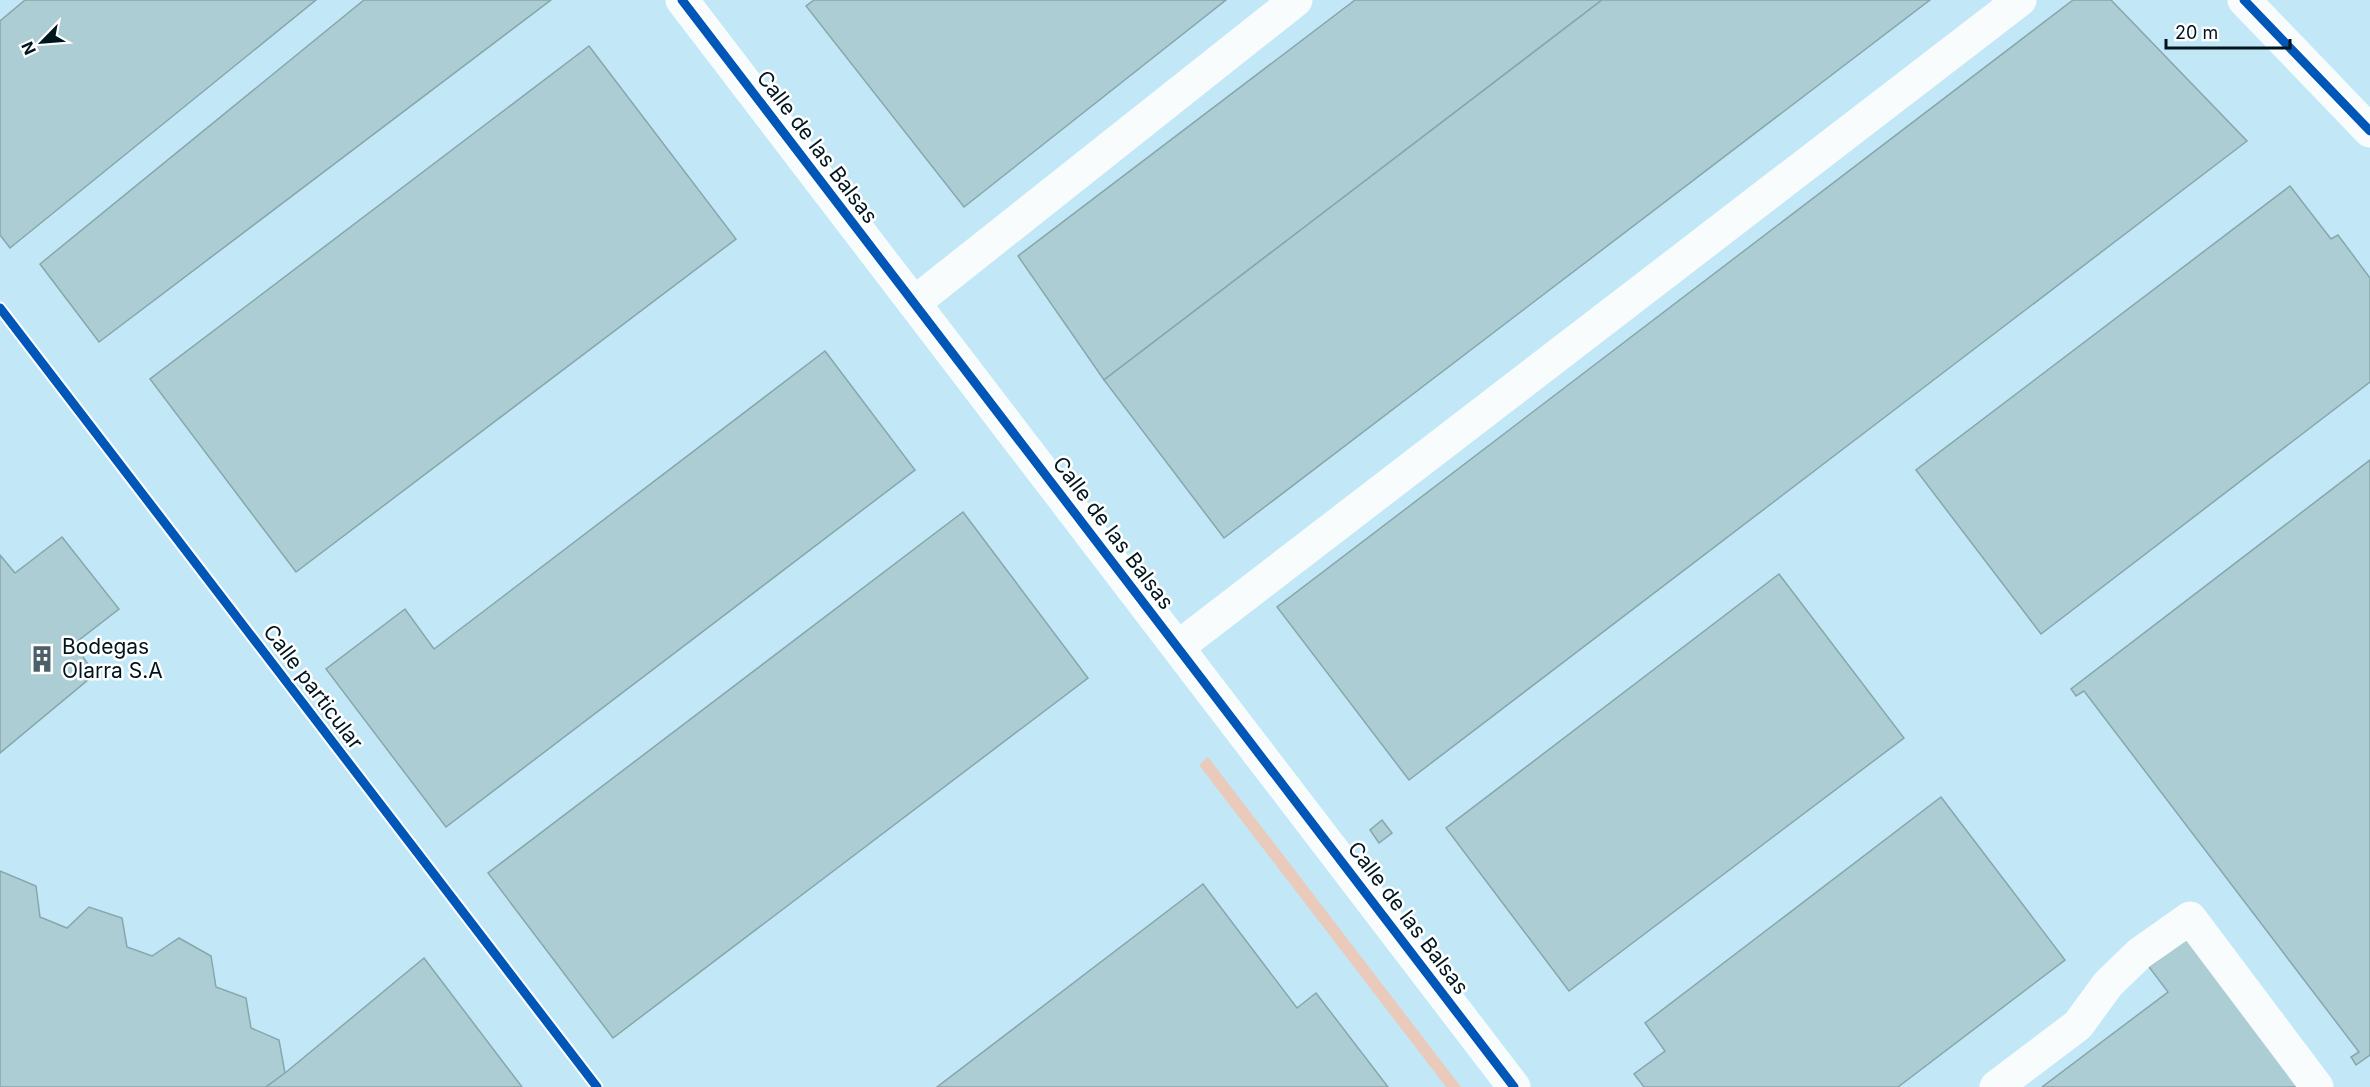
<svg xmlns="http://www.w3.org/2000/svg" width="2370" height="1087" viewBox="0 0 2370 1087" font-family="Inter,sans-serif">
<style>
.built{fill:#c2e8f8}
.green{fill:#e9cabb}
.building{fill:#abcdd3;stroke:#88a6ac;stroke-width:1.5}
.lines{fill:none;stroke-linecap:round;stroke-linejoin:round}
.minor{stroke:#f9fcfd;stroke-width:33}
.cycleway-casing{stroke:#fff;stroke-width:13}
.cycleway{stroke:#0057b8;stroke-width:9}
.labels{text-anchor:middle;stroke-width:5;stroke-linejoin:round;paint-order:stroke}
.street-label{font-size:21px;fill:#00161f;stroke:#fff}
.poi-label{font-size:21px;fill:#00161f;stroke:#fff;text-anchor:start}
</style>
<rect width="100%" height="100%" fill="#d6e8f0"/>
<!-- built -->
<rect class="built" x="0" y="0" width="2370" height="1087"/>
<!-- green -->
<path class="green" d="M1208,757L1461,1087H1446L1199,765Z"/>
<!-- building -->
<g class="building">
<path d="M25,0H316L10,248L0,235V21Z"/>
<path d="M364,0H551L99,342L40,264Z"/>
<path d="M814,0H1226L964,207L806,6Z"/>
<path d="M1355,0H1602L1104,380L1018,256Z"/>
<path d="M1602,0H1930L1224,538L1104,380Z"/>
<path d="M2073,0H2111L2247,141L1409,780L1277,607Z"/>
<path d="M589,46L736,239L296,572L150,379Z"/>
<path d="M2290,186L2331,239L2338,235L2370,278V382L2041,634L1916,470Z"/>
<path d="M825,351L915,470L446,827L326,669L405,609L434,649Z"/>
<path d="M2370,460V1055L2356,1065L2351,1057L2359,1052L2084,691L2076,696L2071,689Z"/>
<path d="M963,512L1088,678L613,1038L488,873Z"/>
<path d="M62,537L119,609L74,644L95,674L0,753V555L15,573Z"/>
<path d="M1779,574L1904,738L1569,991L1446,828Z"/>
<path d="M1941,797L2065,960L1898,1087H1644L1634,1074L1665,1051L1645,1023Z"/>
<path d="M1382,820L1392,833L1379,843L1370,830Z"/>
<path d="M0,871L36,886L40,917L67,928L89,907L122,918L127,947L152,956L179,938L211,956L216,987L246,998L251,1028L279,1040L285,1073L266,1087H0Z"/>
<path d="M1203,884L1297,1008L1316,993L1388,1087H937Z"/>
<path d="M2192,935L2307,1087H2042L2168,992L2149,967Z"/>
<path d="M424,958L522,1087H266L285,1073Z"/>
</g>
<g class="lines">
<!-- minor -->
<g class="minor">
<path d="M682,0L1514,1087"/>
<path d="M2244,0L2370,131"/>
<path d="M914,303L1296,0"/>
<path d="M1178,647L2020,0"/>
<path d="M1996,1087L2078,1025L2108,984L2139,954L2190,918L2317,1087"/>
</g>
<defs>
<g id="cycleway">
<path d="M682,0L1514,1087"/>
<path d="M2244,0L2370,131"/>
<path d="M0,308L597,1087"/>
</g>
</defs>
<!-- cycleway casing -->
<use href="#cycleway" class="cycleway-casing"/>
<!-- cycleway -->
<use href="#cycleway" class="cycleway"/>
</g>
<!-- icons -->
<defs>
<symbol id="building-bare" viewBox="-9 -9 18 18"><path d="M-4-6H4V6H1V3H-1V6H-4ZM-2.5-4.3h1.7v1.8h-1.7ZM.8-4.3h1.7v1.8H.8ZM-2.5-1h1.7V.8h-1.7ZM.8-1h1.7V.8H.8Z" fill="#4b6068" stroke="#fff" stroke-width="2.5" paint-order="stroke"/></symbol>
</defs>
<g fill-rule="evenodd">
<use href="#building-bare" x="23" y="640" width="38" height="38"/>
</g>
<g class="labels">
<!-- street labels -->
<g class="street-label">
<text transform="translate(817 147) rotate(53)" y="7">Calle de las Balsas</text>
<text transform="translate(1113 533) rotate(53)" y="7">Calle de las Balsas</text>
<text transform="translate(313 687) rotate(53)" y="7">Calle particular</text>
<text transform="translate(1408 918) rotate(53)" y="7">Calle de las Balsas</text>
</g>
<!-- poi labels -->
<g class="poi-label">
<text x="62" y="654">Bodegas<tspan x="62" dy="24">Olarra S.A</tspan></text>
</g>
</g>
<!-- north arrow -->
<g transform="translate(42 42) rotate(245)" stroke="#ffffff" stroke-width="4.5" paint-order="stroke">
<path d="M0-4.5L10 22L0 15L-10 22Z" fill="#00161f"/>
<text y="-9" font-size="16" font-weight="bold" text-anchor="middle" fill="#00161f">N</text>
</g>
<!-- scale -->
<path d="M2166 39v9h124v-9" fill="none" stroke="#00161f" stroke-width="3"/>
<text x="2175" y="39" font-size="18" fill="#00161f" stroke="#ffffff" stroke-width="4.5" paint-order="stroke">20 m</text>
</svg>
